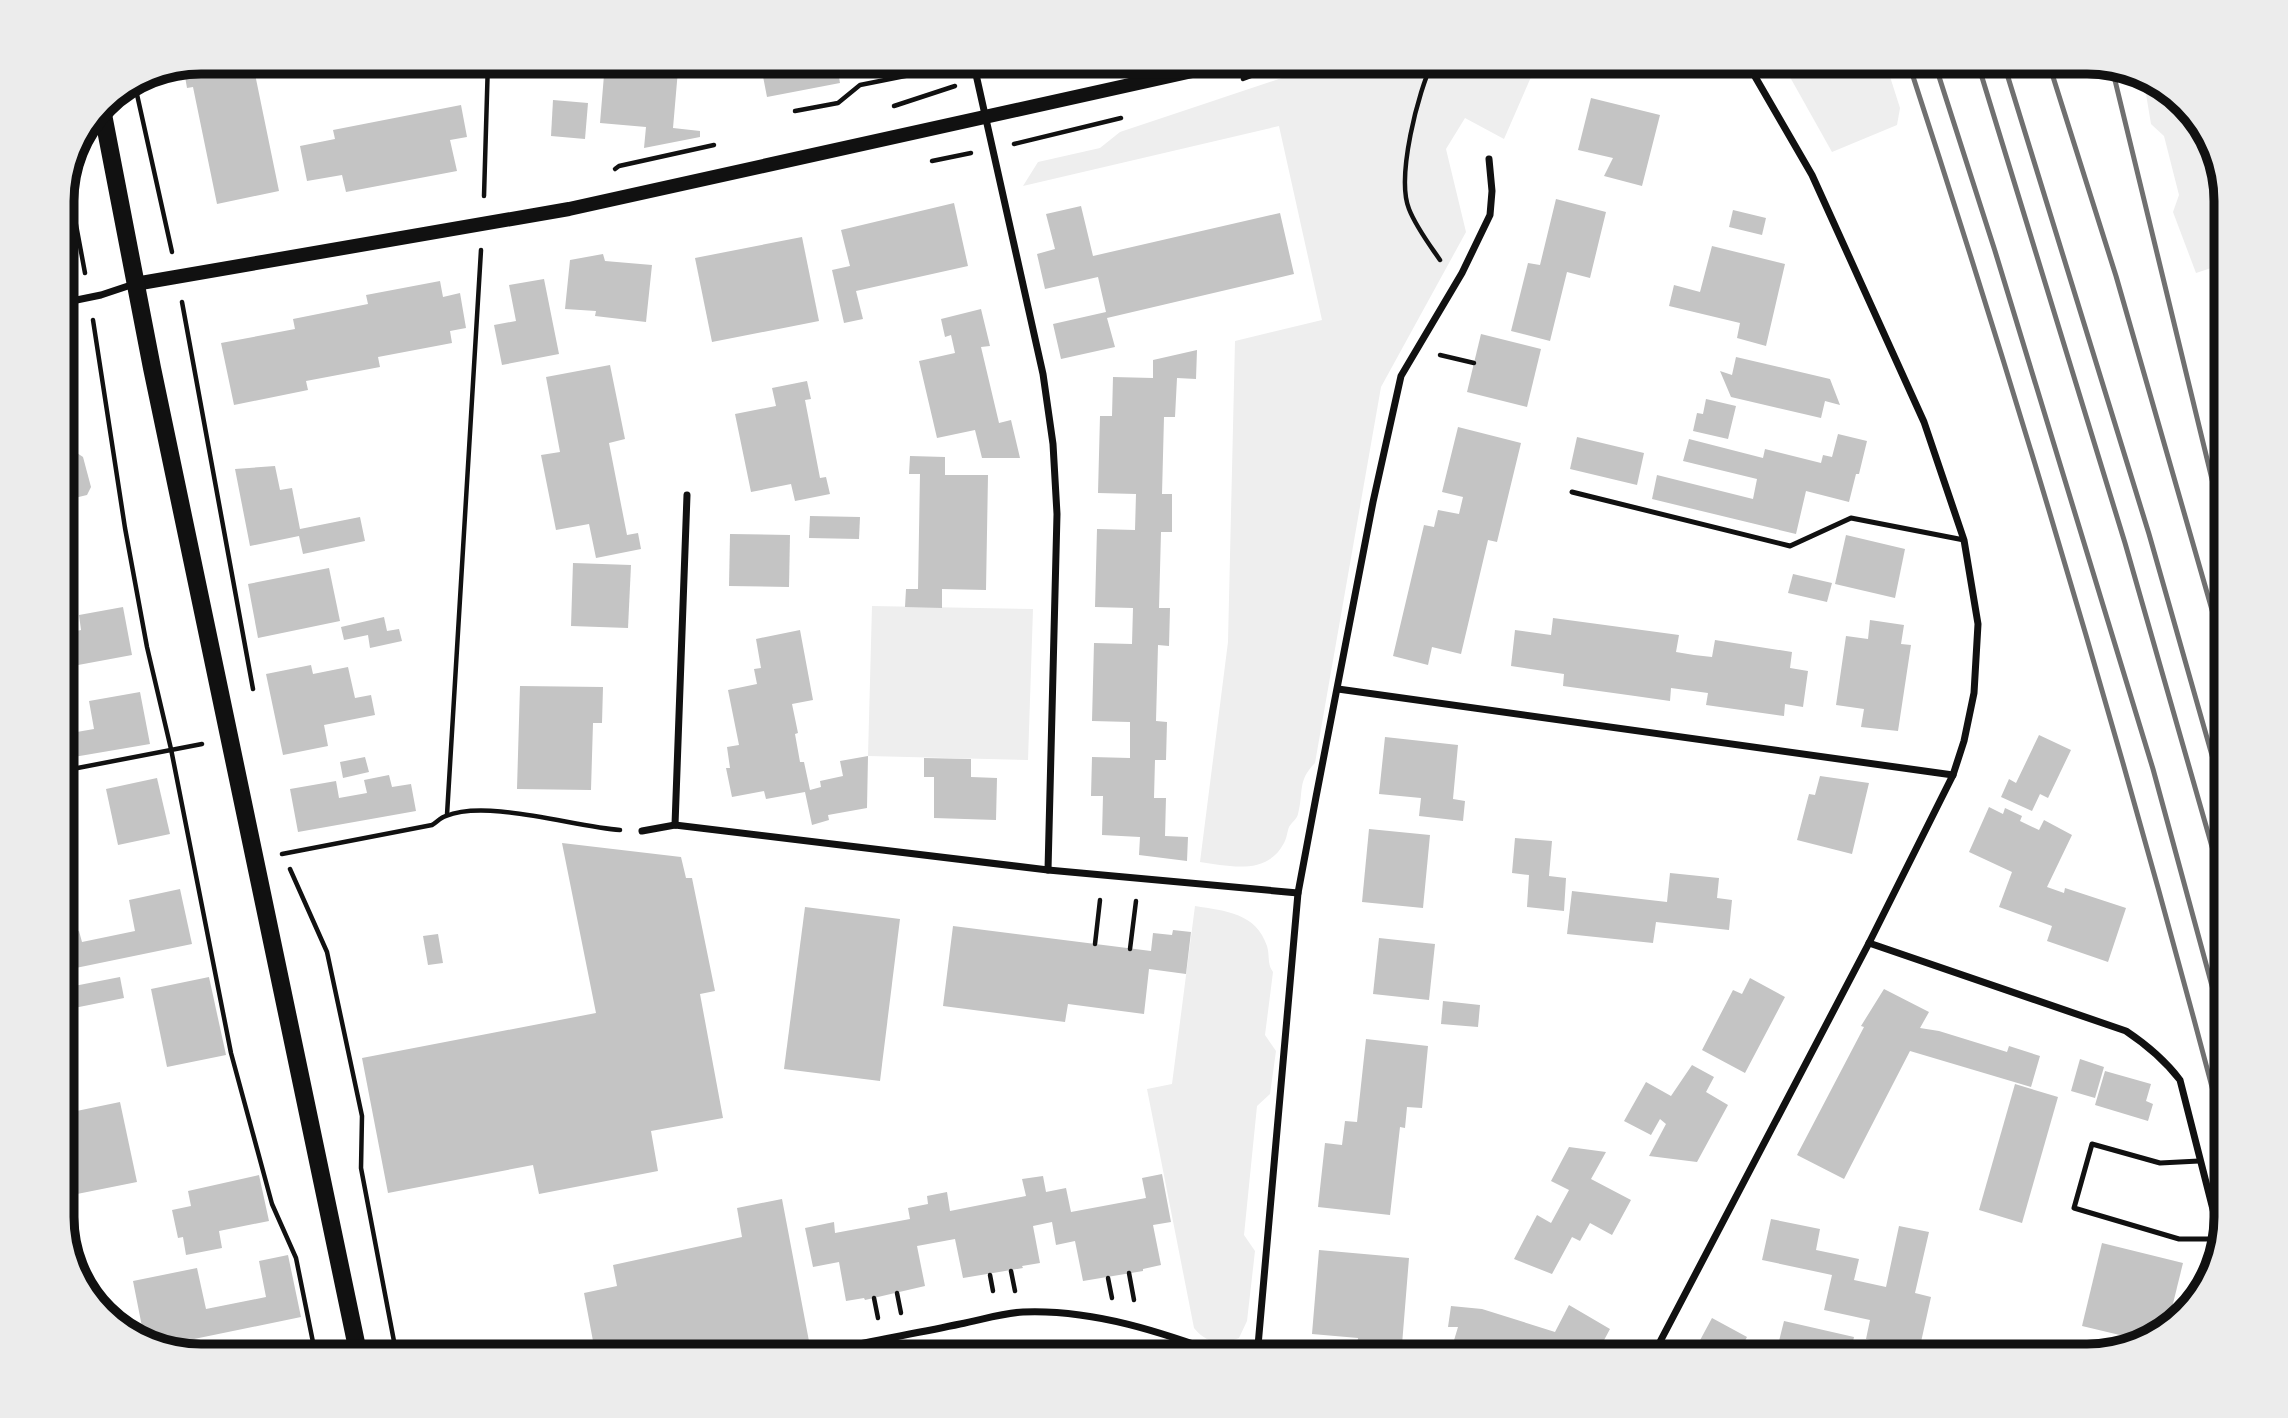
<svg xmlns="http://www.w3.org/2000/svg" width="2288" height="1418" viewBox="0 0 2288 1418" font-family="Raleway,sans-serif">
<style>
.green{fill:#eee}
.building{fill:#c4c4c4}
.lines{fill:none;stroke-linecap:round;stroke-linejoin:round}
.path{stroke:#111;stroke-width:4.5}
.service{stroke:#111;stroke-width:5}
.minor{stroke:#111;stroke-width:7}
.secondary{stroke:#111;stroke-width:14}
.primary{stroke:#111;stroke-width:18}
.rail{stroke:#707070;stroke-width:5}
.rim{fill:none;stroke:#111;stroke-width:9}
</style>
<rect width="100%" height="100%" fill="#fff"/>
<!-- green -->
<g class="green">
<path d="M1333,61H1538L1504,139L1465,118L1446,149L1466,232L1381,387L1315,763C1297,781 1304,791 1298,814C1297,819 1292,822 1289,827C1287,832 1287,838 1284,843C1267,876 1229,866 1200,862L1228,642L1235,341L1322,320L1279,126L1023,186L1038,162L1100,148L1120,132Z"/>
<path d="M1781,61H1885L1900,108L1897,125L1832,152Z"/>
<path d="M2143,76L2157,80L2208,131L2226,192V263L2196,273L2173,212L2179,195L2164,136L2151,124Z"/>
<path d="M872,606L1033,609L1028,760L868,756Z"/>
<path d="M1195,906C1226,911 1256,913 1267,946C1270,956 1267,964 1273,972L1265,1035L1276,1051L1270,1094L1257,1106L1244,1235L1255,1251L1247,1321L1239,1338C1221,1345 1207,1344 1194,1328L1147,1089L1172,1084Z"/>
</g>
<!-- building -->
<g class="building">
<path d="M201,61H258L260,74H255L279,191L217,204L193,87L187,88L183,65Z"/>
<path d="M760,61H849L850,63L837,65L840,83L767,97Z"/>
<path d="M605,63L678,70L673,128L700,131V137L644,148L646,127L600,123Z"/>
<path d="M1591,98L1660,115L1642,186L1604,176L1613,158L1578,150Z"/>
<path d="M553,100L588,103L585,139L551,136Z"/>
<path d="M461,105L467,137L450,140L457,171L346,192L342,175L307,181L300,146L335,139L333,130Z"/>
<path d="M1556,199L1606,212L1590,278L1567,272L1550,341L1511,331L1528,263L1540,265Z"/>
<path d="M954,203L968,266L856,291L863,319L844,323L832,270L850,266L841,230Z"/>
<path d="M1081,206L1093,256L1280,213L1294,274L1107,318L1115,347L1061,359L1053,324L1106,312L1098,277L1045,289L1037,254L1055,249L1046,214Z"/>
<path d="M1733,210L1766,218L1762,235L1729,227Z"/>
<path d="M802,237L819,321L712,342L695,258Z"/>
<path d="M1712,246L1785,264L1766,346L1737,338L1740,323L1669,306L1674,285L1700,292Z"/>
<path d="M603,254L605,261L652,265L646,322L595,316L596,311L565,309L570,260Z"/>
<path d="M544,279L559,354L502,365L494,325L516,321L509,285Z"/>
<path d="M440,281L443,297L460,293L466,328L450,331L452,343L378,357L380,367L306,381L308,390L234,405L221,343L295,329L293,319L368,304L366,295Z"/>
<path d="M981,309L990,346L981,347L999,423L1011,420L1020,458H982L975,430L937,438L919,361L955,353L951,335L945,337L941,319Z"/>
<path d="M1481,334L1541,349L1527,407L1467,392Z"/>
<path d="M1197,350L1196,379L1177,378L1175,417H1164L1162,494H1172V532H1161L1159,608H1170L1169,646L1158,645L1156,721L1167,722L1166,760H1155L1154,798H1166L1165,836L1188,837L1187,861L1139,855L1140,837L1102,835L1103,796H1091L1092,757L1130,758V722L1092,721L1094,643L1132,644L1133,608L1095,607L1097,529L1135,530L1136,494L1098,493L1100,416H1112L1113,377L1153,378V360Z"/>
<path d="M1736,357L1830,379L1840,405L1825,401L1821,418L1731,397L1720,371L1732,375Z"/>
<path d="M610,365L625,439L609,443L627,535L638,533L641,549L596,558L589,524L556,530L541,455L560,452L546,377Z"/>
<path d="M807,381L811,399L805,400L820,478L826,477L830,494L795,501L791,484L751,492L735,414L776,406L772,388Z"/>
<path d="M1706,399L1736,406L1728,439L1693,431L1697,413L1703,414Z"/>
<path d="M1458,427L1521,443L1497,542L1488,540L1461,654L1432,647L1428,665L1393,656L1424,525L1434,527L1438,510L1459,514L1463,497L1442,492Z"/>
<path d="M1838,434L1867,441L1859,474H1856L1849,502L1806,491L1796,534L1652,499L1657,475L1753,499L1757,479L1683,461L1689,439L1763,458L1765,449L1821,463L1823,455L1832,457Z"/>
<path d="M1577,437L1644,453L1637,485L1570,469Z"/>
<path d="M77,453L83,457L91,487L87,495L62,501V456Z"/>
<path d="M910,456L945,457V475H988L986,590L942,589V608L905,607L906,589H918L920,474H909Z"/>
<path d="M275,466L280,490L292,488L300,529L360,517L365,541L303,554L299,536L250,546L235,469Z"/>
<path d="M810,516L860,517L859,539L809,538Z"/>
<path d="M730,534L790,535L789,587L729,586Z"/>
<path d="M1846,535L1905,549L1895,598L1835,584Z"/>
<path d="M573,563L631,565L628,628L571,626Z"/>
<path d="M329,568L340,621L258,638L248,584Z"/>
<path d="M1793,574L1832,583L1827,602L1788,593Z"/>
<path d="M123,607L132,655L62,668V634L81,630L79,615Z"/>
<path d="M384,617L387,631L399,629L402,641L370,648L368,635L344,640L341,627Z"/>
<path d="M1553,618L1679,635L1676,652L1694,655L1712,657L1715,640L1792,652L1790,668L1808,671L1803,707L1785,704L1784,716L1706,705L1708,693L1671,688L1670,701L1635,696L1563,686L1564,674L1511,666L1515,630L1551,635Z"/>
<path d="M1870,620L1904,625L1901,644L1911,645L1898,731L1861,727L1864,709L1836,705L1846,636L1868,639Z"/>
<path d="M800,630L813,700L792,704L798,733L795,734L800,762H804L810,790L821,787L820,781L843,776L840,761L868,756L867,808L828,815L829,820L812,825L805,792L766,799L764,791L732,797L726,768H730L727,747L739,745L728,690L757,684L754,669L761,668L756,639Z"/>
<path d="M311,665L313,674L348,667L355,698L371,695L375,715L324,725L328,746L283,755L266,674Z"/>
<path d="M520,686L603,687L602,723H593L591,790L517,789Z"/>
<path d="M140,692L150,744L62,759V727L69,725L71,733L94,729L89,701Z"/>
<path d="M2039,735L2071,750L2048,798L2040,794L2032,811L2001,797L2009,779L2016,783Z"/>
<path d="M1385,737L1458,745L1453,799L1465,801L1463,821L1419,816L1421,798L1379,794Z"/>
<path d="M365,757L369,772L343,778L340,762Z"/>
<path d="M924,758L971,759V777L997,778L996,820L934,818V777H924Z"/>
<path d="M389,775L392,787L411,784L416,811L298,832L290,789L336,781L339,798L367,793L364,780Z"/>
<path d="M1820,776L1869,783L1852,854L1797,840L1809,794L1815,795Z"/>
<path d="M157,778L170,834L118,845L106,789Z"/>
<path d="M1989,807L2003,814L2005,808L2022,816L2020,821L2039,830L2044,820L2072,835L2047,887L2064,893L2065,888L2126,908L2108,962L2047,941L2052,926L1999,907L2012,872L1969,852Z"/>
<path d="M1369,829L1430,835L1423,908L1362,902Z"/>
<path d="M1515,838L1552,841L1549,876L1566,878L1564,911L1527,907L1529,875L1512,873Z"/>
<path d="M562,843L681,857L686,878H692L715,991L700,994L723,1118L651,1131L658,1171L539,1194L533,1165L388,1193L362,1058L596,1013Z"/>
<path d="M1670,873L1719,878L1717,898L1732,900L1729,930L1656,922L1653,943L1567,934L1572,891L1667,902Z"/>
<path d="M70,889L77,925L62,928V891Z"/>
<path d="M180,889L192,944L66,970L62,951V935L79,931L82,942L135,931L129,900Z"/>
<path d="M805,907L900,919L880,1081L784,1069Z"/>
<path d="M953,926L1151,951L1153,933L1172,935L1173,930L1191,932L1186,974L1149,969L1144,1014L1068,1004L1065,1022L943,1006Z"/>
<path d="M438,934L443,963L428,965L423,936Z"/>
<path d="M1379,938L1435,944L1429,1000L1373,994Z"/>
<path d="M120,977L124,998L74,1008L69,987Z"/>
<path d="M209,977L226,1055L167,1067L151,989Z"/>
<path d="M1750,978L1785,997L1745,1073L1702,1050L1733,990L1742,994Z"/>
<path d="M1884,989L1929,1012L1920,1028L1939,1031L2007,1052L2009,1046L2040,1056L2031,1087L1910,1051L1844,1179L1797,1155L1864,1027L1861,1026Z"/>
<path d="M1443,1001L1480,1005L1478,1027L1441,1024Z"/>
<path d="M1366,1039L1428,1046L1422,1108L1407,1107L1405,1128L1400,1127L1390,1215L1318,1207L1325,1143L1342,1145L1345,1121L1357,1122Z"/>
<path d="M2080,1059L2104,1067L2095,1098L2071,1091Z"/>
<path d="M1692,1065L1714,1077L1706,1092L1728,1105L1697,1162L1649,1156L1666,1124L1660,1119L1651,1135L1624,1121L1646,1082L1671,1096Z"/>
<path d="M2105,1071L2151,1084L2146,1101L2153,1104L2148,1121L2095,1105Z"/>
<path d="M2015,1084L2058,1097L2022,1223L1979,1210Z"/>
<path d="M120,1102L137,1182L62,1197V1114Z"/>
<path d="M1569,1147L1606,1152L1591,1179L1631,1200L1612,1235L1590,1223L1580,1241L1572,1237L1552,1274L1514,1259L1537,1215L1551,1223L1569,1190L1551,1181Z"/>
<path d="M1162,1174L1171,1222L1153,1225L1161,1265L1143,1269V1271L1083,1281L1075,1241L1056,1245L1052,1222L1033,1226L1040,1263L1022,1266L1023,1268L963,1278L955,1239L917,1246L925,1286L865,1300L864,1298L846,1301L839,1262L813,1267L805,1228L834,1222L835,1233L910,1219L908,1208L928,1204L927,1196L947,1192L950,1211L1026,1196L1022,1179L1043,1176L1046,1192L1066,1188L1071,1212L1146,1198L1142,1178Z"/>
<path d="M259,1175L269,1221L219,1231L222,1248L186,1255L183,1237L178,1238L172,1210L191,1206L188,1191Z"/>
<path d="M782,1199L812,1357H596L584,1293L617,1286L613,1265L742,1237L737,1208Z"/>
<path d="M1771,1219L1820,1229L1816,1250L1859,1259L1854,1280L1886,1287L1899,1226L1929,1232L1915,1293L1931,1297L1919,1351L1866,1339L1870,1320L1824,1310L1832,1275L1762,1260Z"/>
<path d="M2102,1243L2183,1263L2167,1328L2157,1338L2145,1341L2082,1326Z"/>
<path d="M1319,1250L1409,1258L1401,1357H1355L1358,1338L1312,1334Z"/>
<path d="M288,1255L301,1317L160,1346L145,1342L133,1281L197,1268L206,1309L266,1297L259,1261Z"/>
<path d="M1569,1305L1610,1329L1595,1357H1568L1549,1347L1545,1354L1505,1342L1500,1357H1449L1458,1327H1448L1451,1306L1482,1309L1555,1332Z"/>
<path d="M1712,1318L1747,1337L1738,1354L1744,1357H1691Z"/>
<path d="M1784,1321L1854,1337L1850,1355L1779,1341Z"/>
<path d="M305,1342L308,1357H277L276,1348Z"/>
<path d="M1042,1349V1353L1060,1349L1061,1357H1010Z"/>
</g>
<g class="lines">
<!-- path -->
<g class="path">
<path d="M1433,61C1418,92 1396,177 1409,209C1416,227 1429,244 1440,260"/>
<path d="M1001,74L1051,61"/>
<path d="M1243,79L1291,61"/>
<path d="M134,81L172,252"/>
<path d="M894,106L955,86"/>
<path d="M795,111L838,103L860,85L950,67"/>
<path d="M1014,144L1121,118"/>
<path d="M932,161L971,153"/>
<path d="M615,169L619,166L714,145"/>
<path d="M66,171L85,273"/>
<path d="M484,196L488,61"/>
<path d="M182,302L253,689"/>
<path d="M93,320L125,528L147,647L171,749L231,1053L272,1204L296,1258L316,1357"/>
<path d="M1440,355L1474,363"/>
<path d="M62,771L202,744"/>
<path d="M447,815L481,250"/>
<path d="M282,854L432,825C437,822 441,817 446,816C487,799 575,827 620,830"/>
<path d="M290,869L327,952L362,1116L361,1168L397,1357"/>
<path d="M1095,944L1100,900"/>
<path d="M1130,949L1136,901"/>
<path d="M1011,1271L1015,1291"/>
<path d="M1129,1273L1134,1300"/>
<path d="M990,1275L993,1291"/>
<path d="M1108,1278L1112,1298"/>
<path d="M897,1293L901,1313"/>
<path d="M874,1298L878,1318"/>
</g>
<!-- service -->
<g class="service">
<path d="M1572,492L1790,546L1851,518L1964,540"/>
<path d="M2199,1161L2160,1163L2092,1144L2074,1208L2179,1239H2220"/>
</g>
<!-- minor -->
<g class="minor">
<path d="M973,61L1043,374L1053,444L1057,514L1048,870"/>
<path d="M62,303L101,295L134,284"/>
<path d="M1338,689L1953,775"/>
<path d="M675,825L687,495"/>
<path d="M642,831L675,825L1048,870L1298,893"/>
<path d="M1869,943L2126,1031C2147,1045 2164,1059 2180,1080L2221,1241"/>
<path d="M835,1349C876,1340 918,1333 960,1324C981,1320 1002,1313 1023,1312C1094,1309 1164,1333 1230,1357"/>
<path d="M1257,1357L1298,893L1316,797L1373,502L1401,376L1462,273L1490,215L1492,191L1489,159"/>
<path d="M1652,1357L1869,943L1953,775L1964,741L1974,693L1978,624L1964,540L1924,422L1812,175L1746,61"/>
</g>
<!-- secondary -->
<path class="secondary" d="M135,284L569,209L1197,70L1221,61"/>
<!-- primary -->
<path class="primary" d="M101,104L152,368L359,1357"/>
<!-- rail -->
<g class="rail">
<path d="M1908,61C2025,419 2132,780 2227,1144"/>
<path d="M1934,61L1995,251L2153,769L2227,1041"/>
<path d="M1977,61L2125,543L2227,899"/>
<path d="M2003,61L2149,534L2227,808"/>
<path d="M2048,61L2116,276L2227,662"/>
<path d="M2112,68L2227,541"/>
</g>
</g>
<!-- crop -->
<path d="M0 0H2288V1418H0ZM201 74H2087A127 127 0 0 1 2214 201V1217A127 127 0 0 1 2087 1344H201A127 127 0 0 1 74 1217V201A127 127 0 0 1 201 74Z" fill="#ececec" fill-rule="evenodd"/>
<path class="rim" d="M201 74H2087A127 127 0 0 1 2214 201V1217A127 127 0 0 1 2087 1344H201A127 127 0 0 1 74 1217V201A127 127 0 0 1 201 74Z"/>
</svg>
